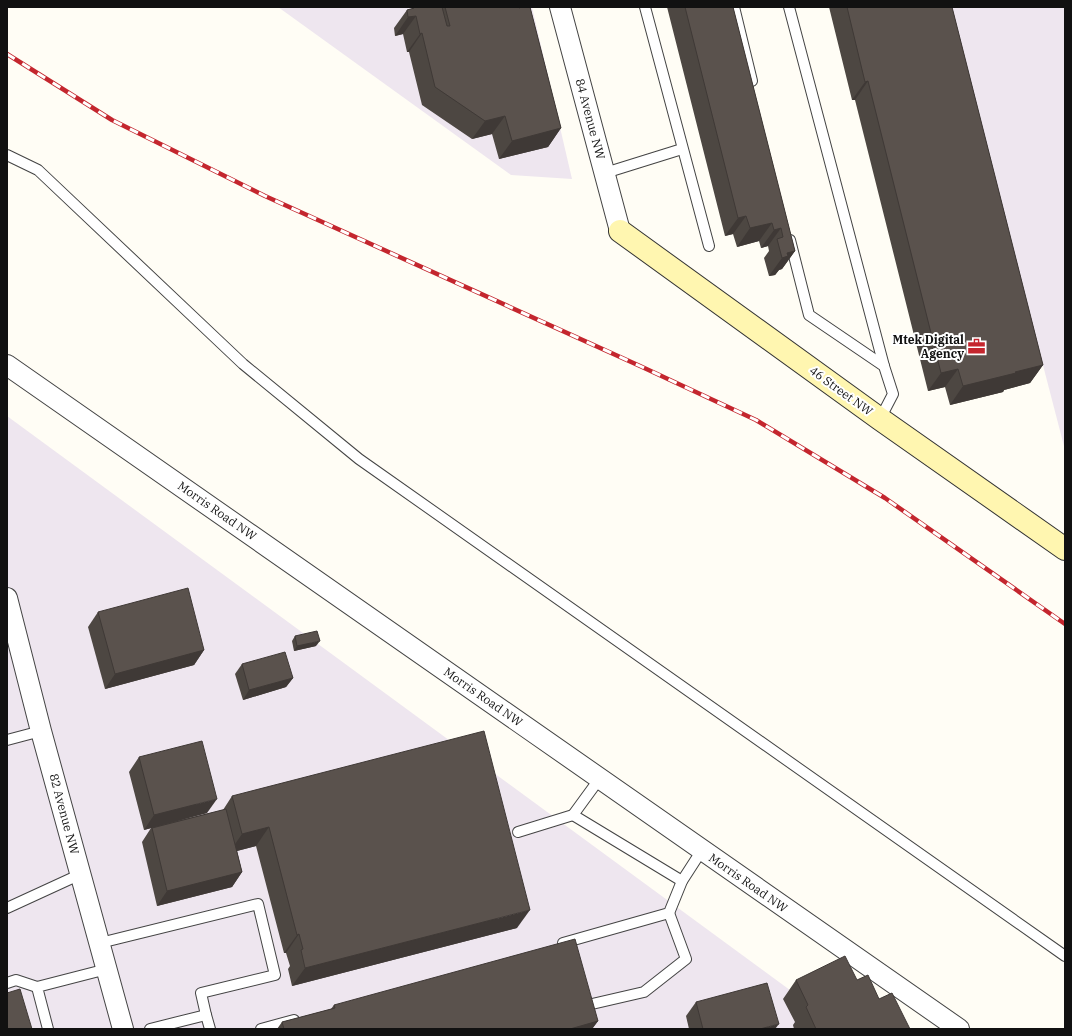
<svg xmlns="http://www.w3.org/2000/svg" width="1072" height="1036" viewBox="0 0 1072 1036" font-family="'IBM Plex Serif',serif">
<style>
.industrial{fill:#eee6ef}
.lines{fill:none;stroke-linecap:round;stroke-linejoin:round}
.lane-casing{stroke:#444;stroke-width:12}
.street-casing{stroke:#444;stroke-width:22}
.secondary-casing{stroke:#333;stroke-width:24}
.lane{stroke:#fff;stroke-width:10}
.street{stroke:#fff;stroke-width:20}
.secondary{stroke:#fff6b0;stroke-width:22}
.rail-casing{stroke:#c4262e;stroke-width:4.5}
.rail{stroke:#fff;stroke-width:3;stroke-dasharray:9;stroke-linecap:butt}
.wall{fill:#4d4742}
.shaded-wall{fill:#3f3936}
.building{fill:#5a524d;stroke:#3f3936}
.labels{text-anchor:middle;stroke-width:4;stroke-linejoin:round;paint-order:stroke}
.street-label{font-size:12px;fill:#111;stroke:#fff}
.poi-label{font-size:12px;font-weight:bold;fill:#111;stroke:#fff;text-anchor:end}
</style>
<rect width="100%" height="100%" fill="#fffdf5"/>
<!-- industrial -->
<g class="industrial">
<path d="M278,7H532L572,179L511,175Z"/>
<path d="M950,7H1065V450Z"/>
<path d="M7,416L843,1029H7Z"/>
</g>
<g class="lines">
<defs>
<g id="lane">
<path d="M645,7L709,246"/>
<path d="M734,7L752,81"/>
<path d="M789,7L884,366"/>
<path d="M7,155L38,170L243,364L359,459L1065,956"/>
<path d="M605,173L682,149"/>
<path d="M790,240L809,315L884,366L893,394L880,419"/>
<path d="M7,740L41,731"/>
<path d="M600,778L573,815L682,881"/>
<path d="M518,832L573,815"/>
<path d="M7,908L81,874"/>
<path d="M100,943L258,904L275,975L201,993L206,1015L150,1029"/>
<path d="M563,943L669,913L682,881L702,850"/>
<path d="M7,983L16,980L37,987"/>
<path d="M592,1004L644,992L686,959L669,913"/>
<path d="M206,1015L210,1029"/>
<path d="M48,1029L37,987L107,969"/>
<path d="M261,1029L294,1020"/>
</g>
<g id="street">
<path d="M560,7L620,231"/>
<path d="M7,365L959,1029"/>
<path d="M7,598L41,731L123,1029"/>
</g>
<path id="secondary" d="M620,231L880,419L1065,549"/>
</defs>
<!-- lane casing -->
<use href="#lane" class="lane-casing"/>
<!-- street casing -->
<use href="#street" class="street-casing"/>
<!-- secondary casing -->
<use href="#secondary" class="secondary-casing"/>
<!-- lane -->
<use href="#lane" class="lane"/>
<!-- street -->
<use href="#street" class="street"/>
<!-- secondary -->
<use href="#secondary" class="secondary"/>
<defs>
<path id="rail" d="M7,54L112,120L265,196L640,366L756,420L885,498L1065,624"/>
</defs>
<!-- rail casing -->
<use href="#rail" class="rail-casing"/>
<!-- rail -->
<use href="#rail" class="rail"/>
</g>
<!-- wall -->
<g class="wall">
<path d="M413,7H518L519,8L521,7H530L561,128L548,147L499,159L492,134L472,139L422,105L409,52H407L403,34L395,36L394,28L407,10L412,9Z"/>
<path d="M667,7H733L795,251L782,269L779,270L775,275L769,276L764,258L769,251L768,246L761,248L759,241L737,247L733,234L725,236Z"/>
<path d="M829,7H952L1043,365L1030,383L1004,390L1003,392L950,405L945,387L928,391L855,100H852Z"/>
<path d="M98,612L204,650L194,665L105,689L88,627Z"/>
<path d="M295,636L316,646L294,651L292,641Z"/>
<path d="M242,664L293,678L286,687L243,700L235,674Z"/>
<path d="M139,757L207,813L176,821L223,810L232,796L517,928L292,986L288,969L290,966L286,953H284L256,846L237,851L242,872L232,887L157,906L142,842L151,828L144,830L129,772Z"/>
<path d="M796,980H857L879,999L910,1029H794L793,1025L795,1022L783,999Z"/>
<path d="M696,1002L775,1029H689L686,1016Z"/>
<path d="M334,1005L598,1021L592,1029H277L282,1022L331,1009Z"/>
</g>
<!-- shaded-wall -->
<g class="shaded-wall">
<path d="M416,16L403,34L395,36L408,17Z"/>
<path d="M422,33L409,52H407L420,34Z"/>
<path d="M868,81L855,100H852L865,82Z"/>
<path d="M505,116L492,134L472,139L485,121Z"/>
<path d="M561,128L548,147L499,159L512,141Z"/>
<path d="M746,216L733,234L725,236L738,218Z"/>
<path d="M772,223L759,241L737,247L750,228Z"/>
<path d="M781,228L768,246L761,248L774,230Z"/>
<path d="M795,251L782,269L779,270L775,275L769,276L782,258L787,253Z"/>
<path d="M1043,365L1030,383L1004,390L1003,392L950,405L963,386Z"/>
<path d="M958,369L945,387L928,391L941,373Z"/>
<path d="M320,641L316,646L294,651L297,646Z"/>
<path d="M204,650L194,665L105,689L115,674Z"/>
<path d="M293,678L286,687L243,700L249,690Z"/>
<path d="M217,799L207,813L144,830L154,815Z"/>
<path d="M269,827L256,846L229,853L242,834Z"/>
<path d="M242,872L232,887L157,906L167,891Z"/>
<path d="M530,910L517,928L292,986L305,968Z"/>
<path d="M299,934L286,953H284L297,935Z"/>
<path d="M598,1021L592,1029H570Z"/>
<path d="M779,1024L775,1029H760Z"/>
</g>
<!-- building -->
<g class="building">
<path d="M414,7H442L447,26H450L445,7H518L519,8L522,7H530L561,128L512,141L505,116L485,121L435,87L422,33L420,34L416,16L408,17L407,10L414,8Z"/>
<path d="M685,7H733L795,251L787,253L788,256L782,258L777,239L783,237L781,228L774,230L772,223L750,228L746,216L738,218Z"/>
<path d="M847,7H952L1043,365L1015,372L1016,373L963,386L958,369L941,373L868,81L865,82Z"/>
<path d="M188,588L204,650L115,674L98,612Z"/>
<path d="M317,631L320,641L297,646L295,636Z"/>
<path d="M285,652L293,678L249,690L242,664Z"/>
<path d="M484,731L530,910L305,968L301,950L303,949L299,934L297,935L269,827L242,834L232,796Z"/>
<path d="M202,741L217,799L154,815L139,757Z"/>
<path d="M226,809L242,872L167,891L152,828Z"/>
<path d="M575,939L598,1021L570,1029H284L282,1022L335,1008L334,1005Z"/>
<path d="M845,956L857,980L868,975L879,999L892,993L910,1029H816L806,1007L808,1005L796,980Z"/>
<path d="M767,983L779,1024L760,1029H703L696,1002Z"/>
<path d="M20,989L32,1029H7V993Z"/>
</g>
<!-- icons -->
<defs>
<symbol id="office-bare" viewBox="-9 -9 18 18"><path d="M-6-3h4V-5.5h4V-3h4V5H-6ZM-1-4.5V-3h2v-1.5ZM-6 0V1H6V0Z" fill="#c4262e" stroke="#fff" stroke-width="2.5" paint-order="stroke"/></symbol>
</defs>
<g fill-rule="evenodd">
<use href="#office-bare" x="964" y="334" width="25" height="25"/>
</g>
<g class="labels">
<!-- street labels -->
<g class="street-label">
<text transform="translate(590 119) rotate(75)" y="4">84 Avenue NW</text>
<text transform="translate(841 391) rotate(36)" y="4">46 Street NW</text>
<text transform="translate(217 511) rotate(35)" y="4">Morris Road NW</text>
<text transform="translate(483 697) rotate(35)" y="4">Morris Road NW</text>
<text transform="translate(64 814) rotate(75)" y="4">82 Avenue NW</text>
<text transform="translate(748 883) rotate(35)" y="4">Morris Road NW</text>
</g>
<!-- poi labels -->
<g class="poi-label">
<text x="964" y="344">Mtek Digital<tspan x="964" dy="14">Agency</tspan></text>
</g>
</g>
<!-- border -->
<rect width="1072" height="1036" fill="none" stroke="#111111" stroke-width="16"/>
</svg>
